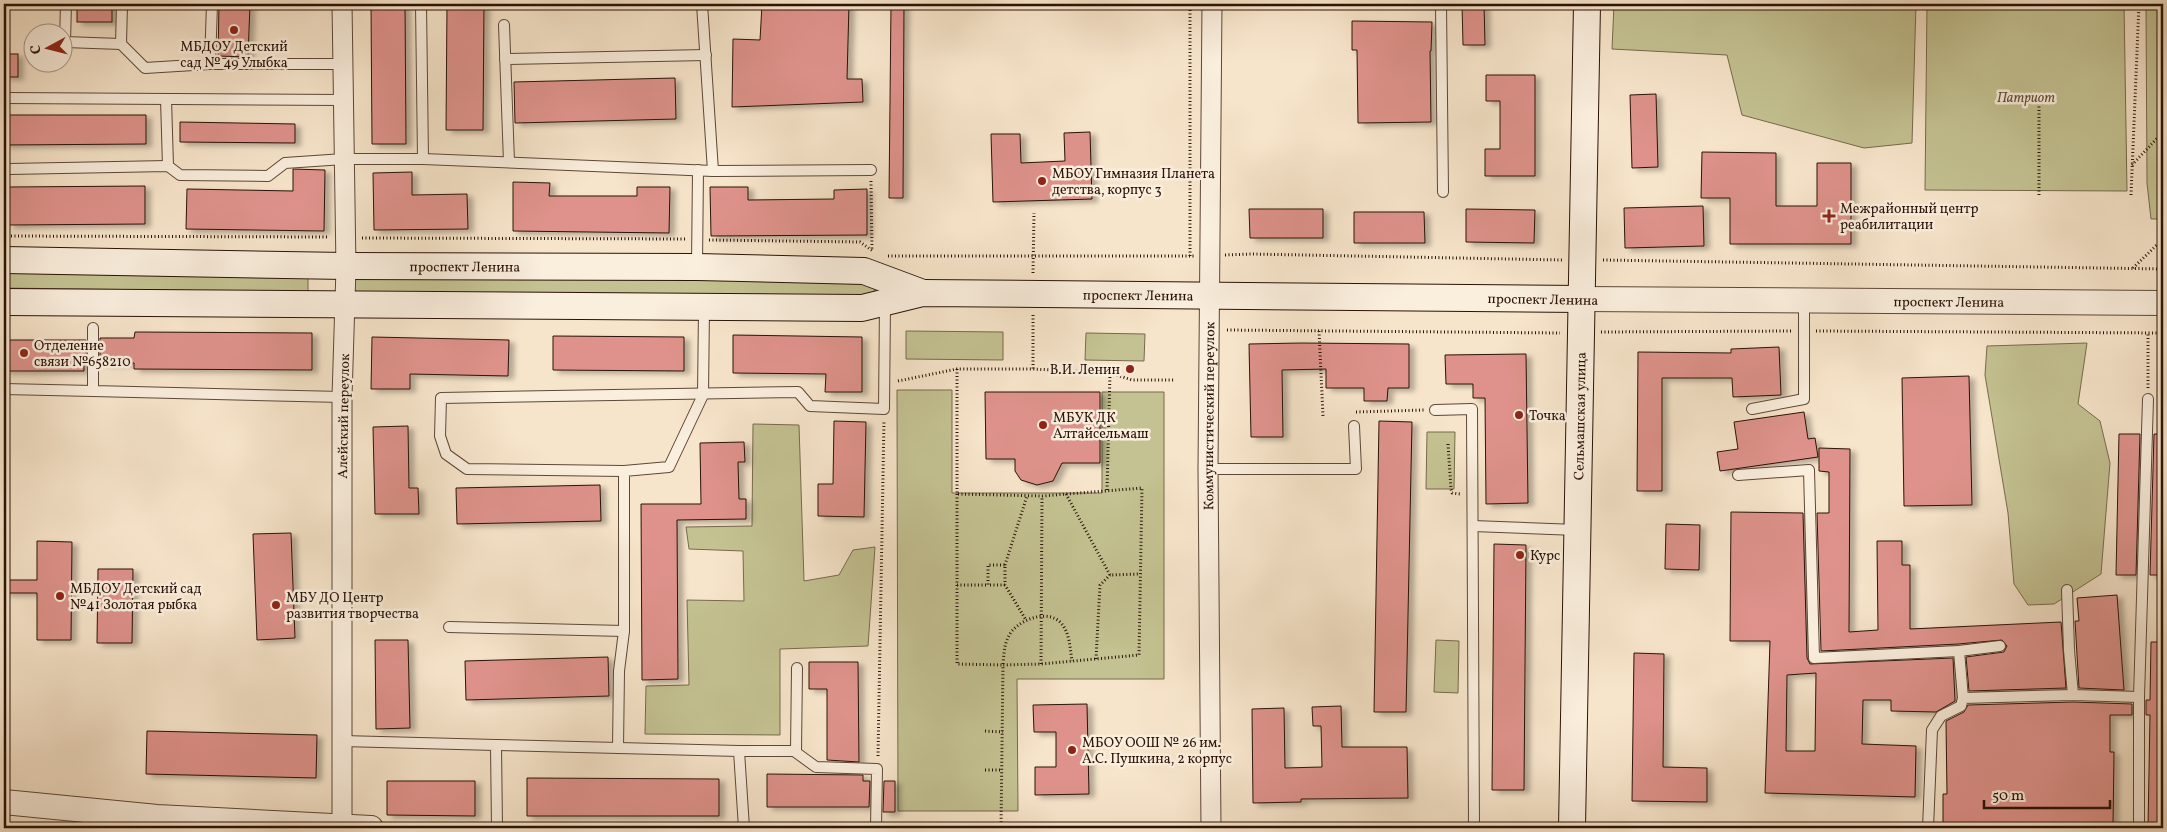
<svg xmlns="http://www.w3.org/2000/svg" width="2167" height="832" viewBox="0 0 2167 832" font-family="Vollkorn,serif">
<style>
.green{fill:#c4c292;stroke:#776a4c}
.building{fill:#de928b;stroke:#2a1207;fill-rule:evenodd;filter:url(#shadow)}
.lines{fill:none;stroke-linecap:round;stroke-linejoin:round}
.service-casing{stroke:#5d4738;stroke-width:12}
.minor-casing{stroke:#5d4738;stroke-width:21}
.tertiary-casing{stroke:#5d4738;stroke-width:26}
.secondary-casing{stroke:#2a1207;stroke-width:28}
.path{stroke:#2a1207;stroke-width:3;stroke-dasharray:1 2.5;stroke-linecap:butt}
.service{stroke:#faeedd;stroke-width:10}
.minor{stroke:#faeedd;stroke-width:19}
.tertiary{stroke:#faeedd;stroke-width:24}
.secondary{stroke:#faeedd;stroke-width:26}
.poi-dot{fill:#8f2418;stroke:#faeedd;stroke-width:2}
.labels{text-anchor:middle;stroke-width:5;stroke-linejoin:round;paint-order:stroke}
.poi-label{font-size:14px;fill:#2a1207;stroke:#faeedd;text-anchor:start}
.park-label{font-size:14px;font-style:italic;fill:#605038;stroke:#faeedd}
.street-label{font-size:14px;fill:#2a1207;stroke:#faeedd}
</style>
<defs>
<filter id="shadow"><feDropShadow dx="5.5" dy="3" stdDeviation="2.5" flood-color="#0004"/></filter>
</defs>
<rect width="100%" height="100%" fill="#f7e5cb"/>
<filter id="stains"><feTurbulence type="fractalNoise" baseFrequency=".004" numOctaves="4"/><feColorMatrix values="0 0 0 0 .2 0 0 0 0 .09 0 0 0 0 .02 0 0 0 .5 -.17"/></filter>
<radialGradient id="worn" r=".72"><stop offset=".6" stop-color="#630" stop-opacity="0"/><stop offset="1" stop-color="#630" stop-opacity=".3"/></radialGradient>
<!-- green -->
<g class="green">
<path d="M1614,4H1916L1912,143L1864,148L1742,115L1727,55L1612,49Z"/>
<path d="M1927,4H2124L2127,191L1925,190Z"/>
<path d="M2146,4H2163V219H2151L2147,183Z"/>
<path d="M4,268L308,270V292L4,288Z"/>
<path d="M355,271L875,283L874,295L354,298Z"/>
<path d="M906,331L1003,332V360L906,359Z"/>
<path d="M1086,333L1145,334L1144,361L1085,360Z"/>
<path d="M2087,343L2078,404L2100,421L2110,463L2101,574L2054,604L2028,605L2014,584L2008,513L1985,375L1987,346Z"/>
<path d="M897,390H952V493H1102V392H1164V679H1017L1018,811H898Z"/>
<path d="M753,424L799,425L804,581L839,575L853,550L875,547L868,646L780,649V735L645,734L646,686L689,685L687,600L744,601L743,551L689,549L686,527L752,526Z"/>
<path d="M1427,432H1455L1454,489H1426Z"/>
<path d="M1436,640L1459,641L1458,693L1434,692Z"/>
</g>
<!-- building -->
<g class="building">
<rect x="77" y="4" width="35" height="18"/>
<path d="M219,4H250L248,57L218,56Z"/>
<path d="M371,4H405L406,144H372Z"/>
<path d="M447,4H484L483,130H446Z"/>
<path d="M762,4H849L847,79H862L863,102L732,107L733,39L760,40Z"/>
<path d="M891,4H904L903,198H889Z"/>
<path d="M1462,4H1484L1485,45H1463Z"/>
<path d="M1352,21L1432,22L1431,51H1430L1431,122L1358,123L1357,50H1352Z"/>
<rect x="4" y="54" width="14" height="23"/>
<path d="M1486,75H1535V176H1485V149H1500V101H1486Z"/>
<path d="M675,78L676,119L515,123L514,82Z"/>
<path d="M1656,94L1658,167L1632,168L1630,95Z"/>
<path d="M4,115H146V144L4,145Z"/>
<path d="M180,122L295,124V143L180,142Z"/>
<path d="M1090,132L1092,199L993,202L991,134H1020L1021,163L1065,161L1064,133Z"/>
<path d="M1702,152L1776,153V206H1817V163H1851V244H1730V198H1701Z"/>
<path d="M293,169L325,170L324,231L186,229L187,189L293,191Z"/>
<path d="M412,172V195L467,194L468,229L374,230L373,173Z"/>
<path d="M513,182L550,183L549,196H637V187H670L669,233L513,231Z"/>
<path d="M145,186V224L9,225V187Z"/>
<path d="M710,187H748V200L834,199V190L867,189V235L711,236Z"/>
<path d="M1703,206L1704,246L1625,248L1624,208Z"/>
<path d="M1249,209H1323V238H1250Z"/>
<path d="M1466,209L1535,210L1534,243L1466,242Z"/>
<path d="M1354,212H1424L1425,243H1354Z"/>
<path d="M135,332L312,333V370L134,369V363H100V338H134Z"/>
<path d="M733,335L862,337V392H825L826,374L733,373Z"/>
<path d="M553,336L684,337V371L553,370Z"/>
<path d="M372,337L509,340L508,376L410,374V389H371Z"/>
<path d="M4,340H86V363H84V371H4Z"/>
<path d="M1301,343L1409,344V388H1388L1387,401H1364V388H1326V369L1282,370L1283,437H1251L1249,344Z"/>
<path d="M1779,347L1781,395L1733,397L1732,378H1662V491H1637L1638,352L1731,353V349Z"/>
<path d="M1526,354L1528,503L1486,504L1485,398H1473V384H1446L1445,355Z"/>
<path d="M1969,376L1972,505L1904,506L1902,378Z"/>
<path d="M985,392H1100V463H1062L1053,481L1037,485L1021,480L1015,471V459H986Z"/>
<path d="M1804,412L1808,439L1815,438L1818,457L1720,471L1717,452L1738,449L1734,422Z"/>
<path d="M834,421L866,422L864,517L818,516V484H833Z"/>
<path d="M1379,421L1412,422L1406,712H1374Z"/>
<path d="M408,426L409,488H418L419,514H375L373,427Z"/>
<path d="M2119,434H2140L2136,575H2116Z"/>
<path d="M2154,434H2163V575H2150Z"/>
<path d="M744,442L745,462H738L739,499H746V519L677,520L678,679L642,680L641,504H701L700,443Z"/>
<path d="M1819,448L1850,449L1849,632L1878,630L1877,541H1902V565H1910V629L2061,622L2066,688L1969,691L1966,657L2004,652L2007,646L2002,640L1958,644L1821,651L1817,513H1829V472L1819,471Z"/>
<path d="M600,485L601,521L457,524L456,488Z"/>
<path d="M1731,512L1803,513L1807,658L1810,664L1953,658L1955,701L1936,712L1891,711V700H1863L1862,744L1916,746L1915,797L1765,793L1770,641H1730ZM1816,673L1815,751H1786L1787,675Z"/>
<path d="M1666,524L1700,525L1699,570L1665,569Z"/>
<path d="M291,533L295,638L257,640L253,534Z"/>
<path d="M37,541L72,542L71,640H37V593H4V580H37Z"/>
<path d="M1494,544L1526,545L1524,790H1492Z"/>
<path d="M98,569H133L132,643H97Z"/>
<path d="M2117,595L2124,690L2079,688L2075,621H2079L2077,598Z"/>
<path d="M375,640H408L410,728L376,729Z"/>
<path d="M2151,642H2163V828H2148L2150,715H2146V700H2150Z"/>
<path d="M1634,653L1664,654L1663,767L1707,768V802L1632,801Z"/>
<path d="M608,657L609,696L466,700L465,661Z"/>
<path d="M809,662H858L859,762L827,760V689H809Z"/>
<path d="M2073,702L2132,704V715H2110V752H2114L2113,826L1943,823V794H1947L1946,721L1964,712L1968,705Z"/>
<path d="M1087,704L1089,794L1035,795V767H1056V732H1034L1033,705Z"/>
<path d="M1341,706L1342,747H1407L1408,798L1301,799V802L1253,803L1252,709L1284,708L1285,768L1322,767L1321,726H1313L1312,707Z"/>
<path d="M147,731L317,735L316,778L146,774Z"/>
<path d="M767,774L863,775V781H870L869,807H767Z"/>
<path d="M527,778L719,779V816H527Z"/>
<path d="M387,781H475V816L387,815Z"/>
<path d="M884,781H895V812H883Z"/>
</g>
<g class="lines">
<defs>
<g id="service">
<path d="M66,4L65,42L121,44L145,68L210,64H343"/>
<path d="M702,4L713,171"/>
<path d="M1441,4L1443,192"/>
<path d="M504,25L509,162"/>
<path d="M121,44L122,4"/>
<path d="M505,59L706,55"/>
<path d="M210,64L212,4"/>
<path d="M4,98L343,100"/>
<path d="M166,99L168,166"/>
<path d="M423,159L713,171L871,170"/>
<path d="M9,169L168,166L180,175L268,176L285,163L344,159H423L421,4"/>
<path d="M697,266L698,170"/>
<path d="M93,328V391L342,397"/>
<path d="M4,389L93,391"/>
<path d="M1752,409L1804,399V301"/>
<path d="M1435,410L1472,409L1474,828"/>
<path d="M1208,469H1356L1354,426"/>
<path d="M624,471L467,469L446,454L440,436L441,398L798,392L810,406L884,409L885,304"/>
<path d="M1738,475L1809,470L1814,658L1959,651"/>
<path d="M1473,526L1577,530"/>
<path d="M2067,590L2069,650L2073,695"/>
<path d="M449,627L624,631"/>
<path d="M1963,698L1959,651L2000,646"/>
<path d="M342,741L496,745L497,828"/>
<path d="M496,745L739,751L744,828"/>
<path d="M618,748L619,671L624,631V471L669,467L703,395L704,308"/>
<path d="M739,751H796L797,668"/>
<path d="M794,751L816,767L877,769L876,828"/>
<path d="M1928,828L1932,730L1941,716L1961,706L1963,698L2073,695L2139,697"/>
<path d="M2139,828V697L2148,399"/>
</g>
<g id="minor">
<path d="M342,4L346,268L342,397V828"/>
<path id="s1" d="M1211,828L1208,469L1212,4"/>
</g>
<g id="tertiary">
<path id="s2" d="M1581,299L2163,303"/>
<path d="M4,802L157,817L371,828"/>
</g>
<g id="secondary">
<path id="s3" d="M4,260L346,266L697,267L864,271L923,293"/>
<path id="s4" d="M4,302L862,308L923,293L1581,299"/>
<path id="s5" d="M1572,828L1587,4"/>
</g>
</defs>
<!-- service casing -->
<use href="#service" class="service-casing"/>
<!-- minor casing -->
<use href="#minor" class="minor-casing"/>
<!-- tertiary casing -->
<use href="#tertiary" class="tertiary-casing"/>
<!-- secondary casing -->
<use href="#secondary" class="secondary-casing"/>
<!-- path -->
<g class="path">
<path d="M2163,93C2159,103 2157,114 2163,124"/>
<path d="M2132,165L2163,132"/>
<path d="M871,181L872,250"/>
<path d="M2039,195V106"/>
<path d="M2131,195L2139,4"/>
<path d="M4,236L328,237"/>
<path d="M362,238L686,239"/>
<path d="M709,240L860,242L873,251"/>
<path d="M1225,255L1251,254L1562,260"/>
<path d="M888,256H1194"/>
<path d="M1190,256V4"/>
<path d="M1603,260L2163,269"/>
<path d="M2133,268L2163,239"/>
<path d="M1033,273L1034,213"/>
<path d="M1033,315V369"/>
<path d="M1227,330L1560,333"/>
<path d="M1319,331L1323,416"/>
<path d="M1816,331L2163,333"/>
<path d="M1601,332L1793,331"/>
<path d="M957,369V494L1042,496L1142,488L1139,655L1041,664L1003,665L1001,827"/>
<path d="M898,381L957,369H1033L1110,373L1132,380H1174"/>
<path d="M2148,388V333"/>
<path d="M1356,412L1424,410"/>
<path d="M1448,444L1451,489L1452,493L1460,494"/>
<path d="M1107,490L1110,373"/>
<path d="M957,494V664L1003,665C1004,653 1004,641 1012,631C1022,619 1048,609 1061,623C1070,633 1070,649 1072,661"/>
<path d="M1066,494L1110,575L1140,574"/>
<path d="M1005,565L1027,496"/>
<path d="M957,585H988"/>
<path d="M1005,585H988V565H1005V585L1026,620"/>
<path d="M1096,659L1100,585L1110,575"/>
<path d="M1041,664L1042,496"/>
<path d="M985,731L1003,732"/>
<path d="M878,756L884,420"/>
<path d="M985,770H1001"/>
</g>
<!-- service -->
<use href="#service" class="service"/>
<!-- minor -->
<use href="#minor" class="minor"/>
<!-- tertiary -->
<use href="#tertiary" class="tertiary"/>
<!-- secondary -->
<use href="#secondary" class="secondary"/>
</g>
<!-- markers -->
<g class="poi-dot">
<circle cx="234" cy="30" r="5"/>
<circle cx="1042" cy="181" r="5"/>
<path d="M1826.5 208.5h5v5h5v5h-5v5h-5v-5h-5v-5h5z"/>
<circle cx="24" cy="353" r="5"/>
<circle cx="1130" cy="369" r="5"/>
<circle cx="1519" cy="415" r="5"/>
<circle cx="1043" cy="425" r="5"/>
<circle cx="1520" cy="555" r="5"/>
<circle cx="60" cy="596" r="5"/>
<circle cx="276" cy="605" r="5"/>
<circle cx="1072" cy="750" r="5"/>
</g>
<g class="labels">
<!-- poi labels -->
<g class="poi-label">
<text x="234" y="51" text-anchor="middle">МБДОУ Детский<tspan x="234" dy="16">сад № 49 Улыбка</tspan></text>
<text x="1052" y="178">МБОУ Гимназия Планета<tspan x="1052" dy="16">детства, корпус 3</tspan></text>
<text x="1840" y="213">Межрайонный центр<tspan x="1840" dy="16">реабилитации</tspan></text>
<text x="34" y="350">Отделение<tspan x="34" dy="16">связи №658210</tspan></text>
<text x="1120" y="374" text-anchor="end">В.И. Ленин</text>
<text x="1529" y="420">Точка</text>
<text x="1053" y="422">МБУК ДК<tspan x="1053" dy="16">Алтайсельмаш</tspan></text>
<text x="1530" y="560">Курс</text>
<text x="70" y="593">МБДОУ Детский сад<tspan x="70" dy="16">№41 Золотая рыбка</tspan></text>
<text x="286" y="602">МБУ ДО Центр<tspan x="286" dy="16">развития творчества</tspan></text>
<text x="1082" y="747">МБОУ ООШ № 26 им.<tspan x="1082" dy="16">А.С. Пушкина, 2 корпус</tspan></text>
</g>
<!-- park labels -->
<g class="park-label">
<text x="2026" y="102">Патриот</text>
</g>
<!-- street labels -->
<g class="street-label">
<text dy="5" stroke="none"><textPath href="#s3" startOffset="461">проспект Ленина</textPath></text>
<text dy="5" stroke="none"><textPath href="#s4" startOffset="1136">проспект Ленина</textPath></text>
<text transform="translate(1543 299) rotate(1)" y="5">проспект Ленина</text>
<text dy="5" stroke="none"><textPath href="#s2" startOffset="368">проспект Ленина</textPath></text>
<text transform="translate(343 416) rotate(-89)" y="5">Алейский переулок</text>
<text dy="5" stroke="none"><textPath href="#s1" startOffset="412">Коммунистический переулок</textPath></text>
<text dy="5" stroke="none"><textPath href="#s5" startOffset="412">Сельмашская улица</textPath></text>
</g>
</g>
<!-- margin -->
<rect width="2167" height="832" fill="none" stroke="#f7e5cb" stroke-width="20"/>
<rect x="5" y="5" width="2157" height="822" fill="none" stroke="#2a1207" stroke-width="2.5"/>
<rect x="10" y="10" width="2147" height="812" fill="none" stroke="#2a1207"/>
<!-- north arrow -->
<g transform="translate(48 48) rotate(263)"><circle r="24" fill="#faeedd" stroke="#a79687"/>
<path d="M0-4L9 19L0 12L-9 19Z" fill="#8f2418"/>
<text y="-8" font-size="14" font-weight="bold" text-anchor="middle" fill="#2a1207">С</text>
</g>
<!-- scale -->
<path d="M1984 800v8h126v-8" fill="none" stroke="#2a1207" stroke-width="2.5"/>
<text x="1992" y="800" font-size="15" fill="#2a1207" stroke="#faeedd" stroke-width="4" paint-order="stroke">50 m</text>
<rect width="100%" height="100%" filter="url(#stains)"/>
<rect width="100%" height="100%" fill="url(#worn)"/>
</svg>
